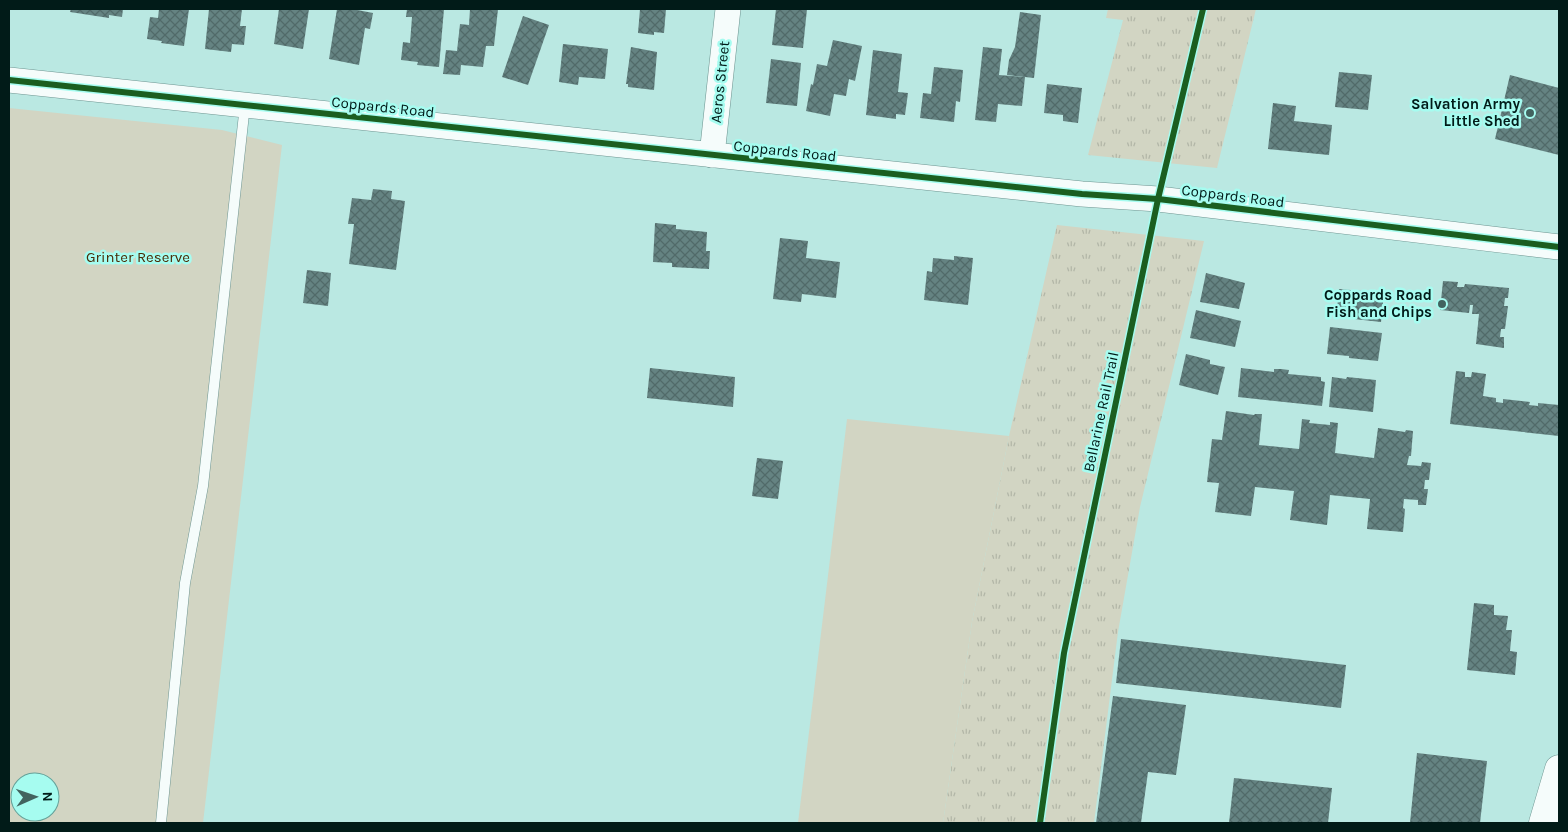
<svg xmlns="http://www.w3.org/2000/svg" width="1568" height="832" viewBox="0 0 1568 832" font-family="Karla,sans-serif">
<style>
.grass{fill:url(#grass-tufts)}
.park{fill:#d2d5c3;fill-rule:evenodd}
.building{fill:url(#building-cross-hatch)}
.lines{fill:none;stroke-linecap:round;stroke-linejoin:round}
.service-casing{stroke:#6d9591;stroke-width:11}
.tertiary-casing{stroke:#6d9591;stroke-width:26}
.trunk-casing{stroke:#6d9591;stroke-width:29}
.service{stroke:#f5fcfb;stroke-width:10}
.tertiary{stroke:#f5fcfb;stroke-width:25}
.trunk{stroke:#f5fcfb;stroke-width:28}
.cycleway-casing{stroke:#a6fcf0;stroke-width:9}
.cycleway{stroke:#1b5e20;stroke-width:6}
.poi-dot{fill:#42635f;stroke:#a6fcf0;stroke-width:2}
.labels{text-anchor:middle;stroke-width:5;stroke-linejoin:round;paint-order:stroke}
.street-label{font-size:15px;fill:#011b18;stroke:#a6fcf0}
.poi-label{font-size:15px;font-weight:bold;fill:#011b18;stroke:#a6fcf0;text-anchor:end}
.park-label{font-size:15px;fill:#4a2b06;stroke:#a6fcf0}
</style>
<defs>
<pattern id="grass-tufts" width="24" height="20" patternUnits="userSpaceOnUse" patternTransform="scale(1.25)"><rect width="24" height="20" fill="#d2d5c3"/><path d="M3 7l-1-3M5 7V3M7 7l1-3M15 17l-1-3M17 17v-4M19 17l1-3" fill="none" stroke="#b2b6a7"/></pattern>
<pattern id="building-cross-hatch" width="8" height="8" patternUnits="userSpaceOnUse" patternTransform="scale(1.25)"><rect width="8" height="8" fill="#658382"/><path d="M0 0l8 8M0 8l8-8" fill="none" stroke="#516a69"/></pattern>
</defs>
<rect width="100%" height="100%" fill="#bae8e2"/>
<!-- grass -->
<g class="grass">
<path d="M1108,9H1256L1217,168L1088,155L1123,20L1106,18Z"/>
<path d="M1057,225L1204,241L1140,507L1118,632L1094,823H943L972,622L1009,436Z"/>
</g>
<!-- park -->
<g class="park">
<path d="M9,108L222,130L282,145L203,823H9ZM20,782H50V812H20Z"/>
<path d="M847,419L1009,436L972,622L943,823H798Z"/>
</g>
<!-- building -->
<g class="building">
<path d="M71,9H123L122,17L109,15V18L70,12Z"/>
<path d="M159,9H189L184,46L161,43L162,41L147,39L150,17L158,18Z"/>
<path d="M209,9H242L240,26H246L244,45L232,44L231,52L205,49Z"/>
<path d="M279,9H309L303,49L274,44Z"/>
<path d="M337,9H352L373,13L370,29L365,28L359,65L329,59Z"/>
<path d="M407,9H444L439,67L417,65L418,62L401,60L403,42L410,43L412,17H406Z"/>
<path d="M470,9H498L494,46H486L483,67L461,65L460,75L443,74L446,50L457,51L460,24L469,25Z"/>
<path d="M640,9H666L664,33L654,32V35L638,33Z"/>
<path d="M776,9H807L803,48L772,45Z"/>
<path d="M1020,12L1041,15L1034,78L1007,75L1009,60L1015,47Z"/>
<path d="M523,16L549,25L528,85L502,77Z"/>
<path d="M833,40L862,46L855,81L849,79L846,96L834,94L830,116L806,111L811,84L813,85L817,64L827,66Z"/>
<path d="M563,44L608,49L605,79L579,77L578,85L559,82Z"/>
<path d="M631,47L657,52L654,90L628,87V84H626Z"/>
<path d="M983,47L1002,49L999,75L1025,77L1022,106L998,104L996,122L975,120Z"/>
<path d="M873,50L902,54L898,92L908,93L905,115L896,114V119L866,115Z"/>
<path d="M771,59L801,63L797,106L766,103Z"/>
<path d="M934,67L963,70L960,102L956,101L954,122L920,118L923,93L931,94Z"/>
<path d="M1339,72L1372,75L1368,110L1335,107Z"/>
<path d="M1510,75L1559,88V155L1495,139Z"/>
<path d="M1047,84L1082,88L1078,123L1063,121V115L1044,113Z"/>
<path d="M1273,103L1296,106L1294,121L1332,125L1329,155L1268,149Z"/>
<path d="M373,189L392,191L391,199L405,201L396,270L349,264L354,224H348L352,198L371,200Z"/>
<path d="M655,223L676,225V229L707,232L706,251H710L709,269L672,267V263L653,262Z"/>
<path d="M780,238L808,241L806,258L840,262L836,298L802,294L801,302L773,299Z"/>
<path d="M954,256L973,258L968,305L924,300L927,271L932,272L933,258L954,260Z"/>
<path d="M307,270L331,273L328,306L303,303Z"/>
<path d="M1206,273L1245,283L1239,309L1200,302Z"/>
<path d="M1443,281L1458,282L1457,287H1464L1465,284L1509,288L1508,298H1505L1504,306H1508L1505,329H1501L1500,337H1504V348L1476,344L1479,314H1472L1473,305H1470L1469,313L1440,310Z"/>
<path d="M1339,289L1384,293L1381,322L1336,317Z"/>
<path d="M1196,310L1241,321L1235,347L1190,338Z"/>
<path d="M1330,327L1382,333L1378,361L1349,358V356L1327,354Z"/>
<path d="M1186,354L1210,360V364L1225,367L1218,395L1179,385Z"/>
<path d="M650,368L735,377L733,407L647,398Z"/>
<path d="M1241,368L1274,372V369H1281L1289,370L1288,374L1321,377V381L1325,382L1322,406L1238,397Z"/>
<path d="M1456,371L1465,372V377H1471L1472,372L1486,374L1483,396L1496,398V402L1503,403V399L1530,402L1529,405L1538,406V403L1559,405V436L1450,424Z"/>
<path d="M1332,377L1346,379L1347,377L1376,380L1373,412L1329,407Z"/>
<path d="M1226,411L1254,415L1255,414H1262L1259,445L1299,449L1302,419L1310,420L1309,423L1330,425V422L1338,423L1335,453L1374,458L1378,428L1405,432L1406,430L1413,431L1411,456H1409L1407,465L1421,466L1422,462L1431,463L1429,480H1425L1424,489H1428L1426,505H1418V500L1404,499L1403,508L1405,509L1403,532L1367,529L1370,499L1330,495L1327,525L1290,520L1294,491L1255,487L1251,516L1215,512L1219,483L1207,482L1212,439L1222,440Z"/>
<path d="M757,458L783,461L778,499L752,496Z"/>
<path d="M1474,603L1494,605V615L1508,616L1506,630H1512L1510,651L1517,652L1515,675L1467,670Z"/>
<path d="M1121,639L1346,665L1341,708L1116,683Z"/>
<path d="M1113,696L1186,705L1176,775L1148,772L1141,823H1096Z"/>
<path d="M1417,753L1487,761L1480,823H1410Z"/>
<path d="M1234,778L1332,788L1328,823H1229Z"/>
</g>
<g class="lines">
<defs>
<path id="service" d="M161,823L185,583L203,486L245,105"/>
<g id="tertiary">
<path d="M9,80L1082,194L1158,199L1559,247"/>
<path d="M712,155L728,9"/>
</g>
<path id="trunk" d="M1543,823L1559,769"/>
</defs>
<!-- service casing -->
<use href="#service" class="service-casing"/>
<!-- tertiary casing -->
<use href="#tertiary" class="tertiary-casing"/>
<!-- trunk casing -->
<use href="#trunk" class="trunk-casing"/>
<!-- service -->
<use href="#service" class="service"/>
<!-- tertiary -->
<use href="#tertiary" class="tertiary"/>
<!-- trunk -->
<use href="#trunk" class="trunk"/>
<defs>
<g id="cycleway">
<path d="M9,80L1082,194L1158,199L1559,247"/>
<path d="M1040,823L1064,653L1158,199L1203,9"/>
</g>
</defs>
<!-- cycleway casing -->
<use href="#cycleway" class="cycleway-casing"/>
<!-- cycleway -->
<use href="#cycleway" class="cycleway"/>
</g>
<!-- markers -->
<g class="poi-dot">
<circle cx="1530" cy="113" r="5"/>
<circle cx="1442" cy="304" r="5"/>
</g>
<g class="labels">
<!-- street labels -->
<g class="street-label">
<text transform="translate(720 82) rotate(-84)" y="5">Aeros Street</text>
<text transform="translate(383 107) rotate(6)" y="5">Coppards Road</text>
<text transform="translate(785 151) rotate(6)" y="5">Coppards Road</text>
<text transform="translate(1233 196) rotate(7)" y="5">Coppards Road</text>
<text transform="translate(1101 412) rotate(-78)" y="5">Bellarine Rail Trail</text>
</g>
<!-- poi labels -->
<g class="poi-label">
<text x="1520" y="109">Salvation Army<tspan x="1520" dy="17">Little Shed</tspan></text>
<text x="1432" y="300">Coppards Road<tspan x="1432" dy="17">Fish and Chips</tspan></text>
</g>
<!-- park labels -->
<g class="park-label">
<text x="138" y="262">Grinter Reserve</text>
</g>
</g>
<!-- border -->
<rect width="1568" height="832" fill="none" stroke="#011b18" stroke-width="20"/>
<!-- north arrow -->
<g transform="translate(35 797) rotate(88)"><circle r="24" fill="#a6fcf0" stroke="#64a29a"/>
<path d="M0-4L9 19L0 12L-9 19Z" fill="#42635f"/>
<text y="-8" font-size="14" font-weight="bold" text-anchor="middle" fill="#011b18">N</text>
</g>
</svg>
